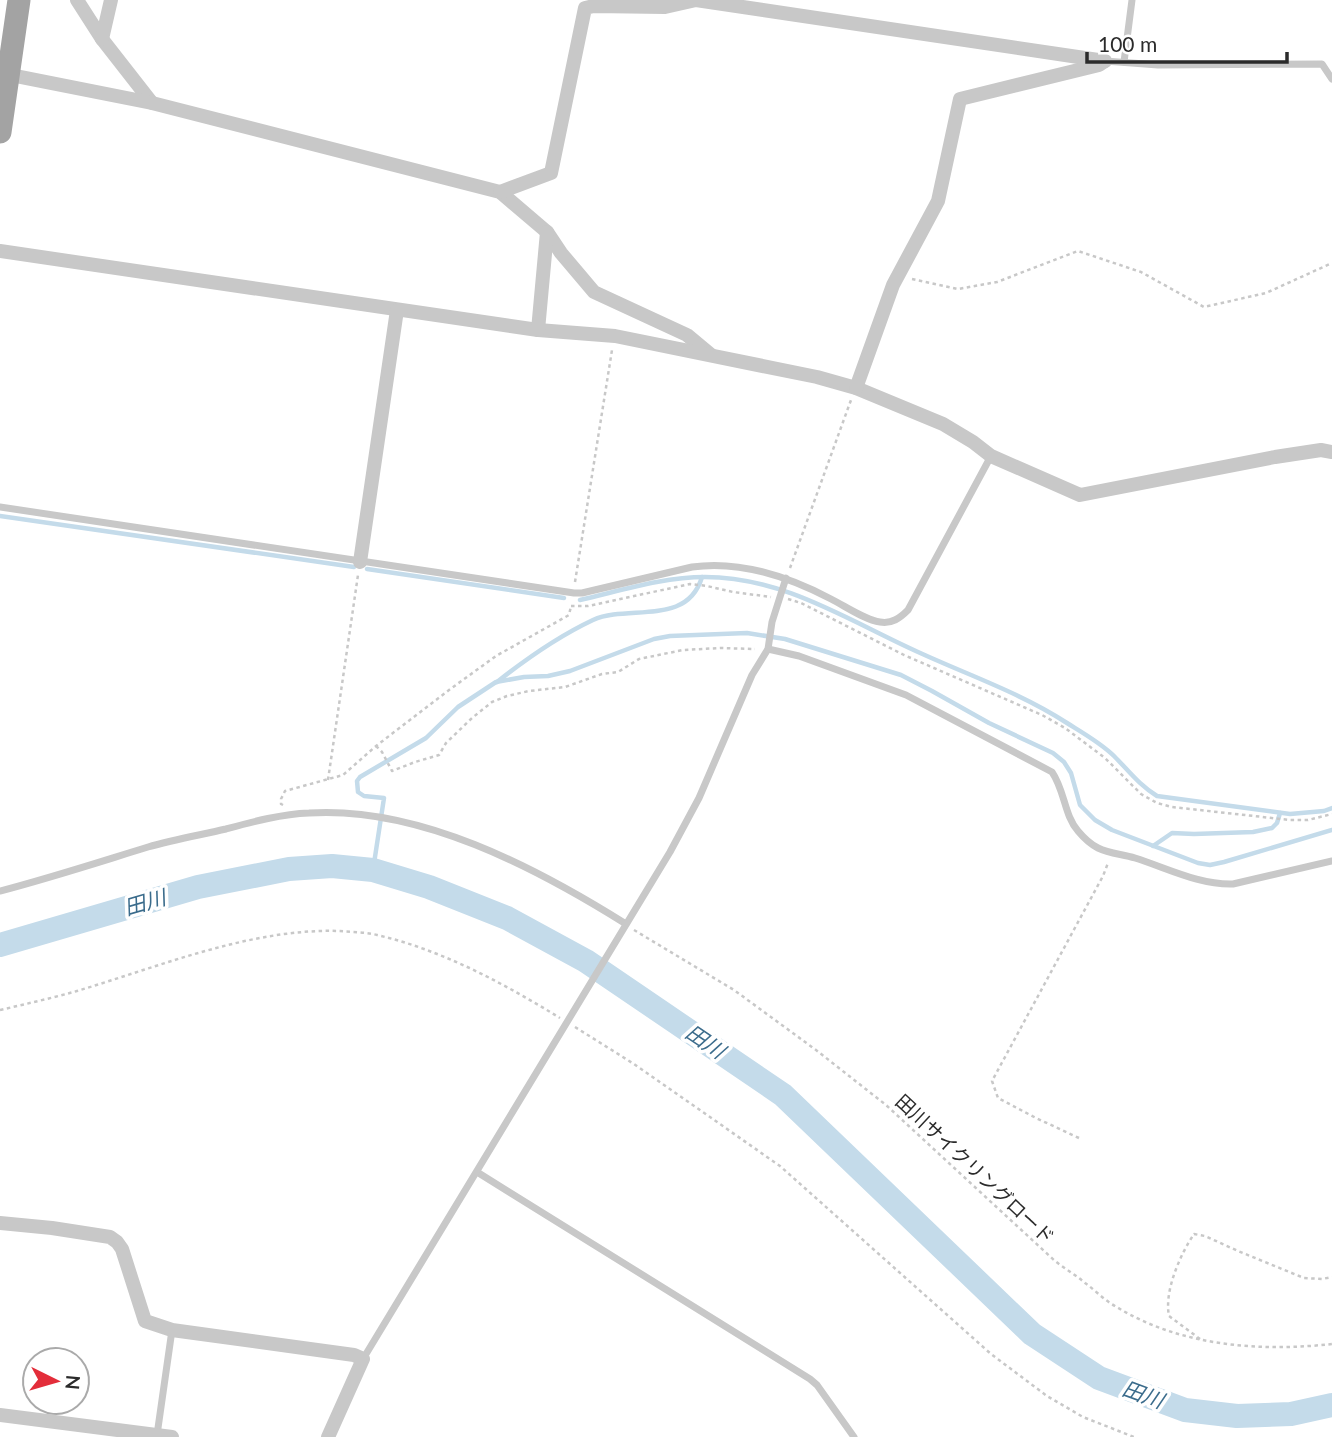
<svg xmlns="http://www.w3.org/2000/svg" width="1332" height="1437" viewBox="0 0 1332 1437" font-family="Lato,'Noto Sans JP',sans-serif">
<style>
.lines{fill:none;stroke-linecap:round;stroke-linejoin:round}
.stream{stroke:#c4dbea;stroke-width:4.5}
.river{stroke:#c4dbea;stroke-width:24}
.path{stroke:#c8c8c8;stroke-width:2.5;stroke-dasharray:3.5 3.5;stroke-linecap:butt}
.lane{stroke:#c8c8c8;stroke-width:7}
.street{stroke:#c8c8c8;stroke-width:14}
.primary{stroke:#a3a3a3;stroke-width:23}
.labels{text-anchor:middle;stroke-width:7;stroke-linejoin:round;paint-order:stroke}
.street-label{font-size:19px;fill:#2b2b2b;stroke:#fff}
.water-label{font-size:21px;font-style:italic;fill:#3b6c8c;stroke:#fff}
</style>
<rect width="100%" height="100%" fill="#fff"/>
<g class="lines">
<!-- stream -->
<g class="stream">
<path d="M0,516L354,567"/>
<path d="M367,569L564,598"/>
<path d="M580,600C620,591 663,577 705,577C784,577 849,621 918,652C968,675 1021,693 1067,723C1083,733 1101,743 1114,756C1129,771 1139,785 1157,796L1290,814L1324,811L1332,808"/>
<path d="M497,682C526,659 559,636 593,620C629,604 687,627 702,577"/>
<path d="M1153,846L1172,833L1194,834L1253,832L1272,828L1277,823L1280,813"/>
<path d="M373,870L384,798L364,796L358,792L357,781L360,777L426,738L458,707L496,682L524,677L548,676L570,671L654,639L670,636L747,633L785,639L901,675L932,691L989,723L1053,753L1064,762L1071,773L1080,805L1095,820L1112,830L1198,863L1210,865L1224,862L1332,830"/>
</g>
<!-- river -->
<path class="river" d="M0,945L198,887L289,869L332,866L373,870L429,887L507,918L586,961L783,1095L1032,1334L1099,1378L1185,1410L1237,1416L1291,1414L1332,1405"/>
<!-- path -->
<g class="path">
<path d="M912,279L958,289L997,282L1078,251L1141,272L1204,307L1266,293L1332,263"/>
<path d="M790,568L851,400"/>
<path d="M575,582L612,350"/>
<path d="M788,599L801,603L904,655L1042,715L1065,728L1105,758L1141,794L1157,803L1172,807L1290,820H1308L1332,814"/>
<path d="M571,606H588L690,584L707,586L733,592L771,597"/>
<path d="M376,746L382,752L392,771L415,762L439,755L446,743L472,718L492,702L507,696L529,691L565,687L602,674L618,672L639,659L683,650L720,648L755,649"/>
<path d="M328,780L358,575"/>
<path d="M283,805L281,804V799L285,791L343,775L376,746L449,690L496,656L569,615L571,606"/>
<path d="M634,930L734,990L816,1050L886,1105L1055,1261C1065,1269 1076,1275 1085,1283C1095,1290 1104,1300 1115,1306C1179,1346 1259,1352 1332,1344"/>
<path d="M0,1010C26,1004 52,998 77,991C161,966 252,928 340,931C352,932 365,932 377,935C442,950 503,983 560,1018"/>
<path d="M575,1027L634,1064L780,1166L991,1354L1047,1396L1083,1417L1134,1437"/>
<path d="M1079,1138L1036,1118L998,1098L992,1081L1103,876L1108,863"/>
<path d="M1200,1339L1169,1316C1164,1291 1180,1255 1194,1234L1205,1236L1238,1251L1304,1278L1322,1279L1332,1277"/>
</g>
<!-- lane -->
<g class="lane">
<path d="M1105,61L1158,65L1322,64L1332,79"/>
<path d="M1124,62L1132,0"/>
<path d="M0,507L574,593H582L692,567C740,560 789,577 831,599C845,606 865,620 880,622C892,624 900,618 908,610L991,456"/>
<path d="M768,649L799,656L906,695L1052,772C1065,791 1064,815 1078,831C1083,837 1090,844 1098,848C1110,854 1123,854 1135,858C1167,868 1199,885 1233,884L1332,861"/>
<path d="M0,891C50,878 99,862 148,847C173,840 200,835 226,829C252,822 281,814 309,813C419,806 535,867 626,924"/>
<path d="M477,1172L810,1379L817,1385L854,1437"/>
<path d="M363,1359L670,852L699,798L752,675L768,649L772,622L786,578"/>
<path d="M157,1435L172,1330"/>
</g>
<!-- street -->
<g class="street">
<path d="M77,0L102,39L152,103"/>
<path d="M102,39L111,0"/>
<path d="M1,73L152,103L500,192L547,232L561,253L594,292L687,335L711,355"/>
<path d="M500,192L551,173L585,8L594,6L665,7L696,0L1105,61"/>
<path d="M0,251L538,330L615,336L817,377L856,388L943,424L973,442L991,456L1080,495L1275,457L1321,450L1332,452"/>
<path d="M538,330L547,232"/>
<path d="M856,388L893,285L938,201L960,99L1099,65L1105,61"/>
<path d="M360,562L397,310"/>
<path d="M0,1223L52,1228L110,1237L117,1242L122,1249L145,1321L172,1330L354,1355L363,1359L328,1437"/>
<path d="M0,1415L172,1437"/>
</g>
<!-- primary -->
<path class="primary" d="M0,132L19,0"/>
</g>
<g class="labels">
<!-- street labels -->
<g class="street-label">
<text transform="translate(975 1169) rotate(43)" y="7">田川サイクリングロード</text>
</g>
<!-- water labels -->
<g class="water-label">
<text transform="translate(145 903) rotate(-16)" y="7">田川</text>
<text transform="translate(705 1042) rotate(34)" y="7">田川</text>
<text transform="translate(1143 1395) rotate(20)" y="7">田川</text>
</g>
</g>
<!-- north arrow -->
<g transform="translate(56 1381) rotate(95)"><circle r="33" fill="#ffffff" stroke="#aaaaaa" stroke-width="2"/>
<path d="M0-5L12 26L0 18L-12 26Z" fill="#e32d3a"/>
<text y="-10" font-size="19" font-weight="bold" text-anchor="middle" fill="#2b2b2b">N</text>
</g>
<!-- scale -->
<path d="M1087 52v10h200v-10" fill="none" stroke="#2b2b2b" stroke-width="3.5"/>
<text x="1098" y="52" font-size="21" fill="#2b2b2b" stroke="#ffffff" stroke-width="5" paint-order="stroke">100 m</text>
</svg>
